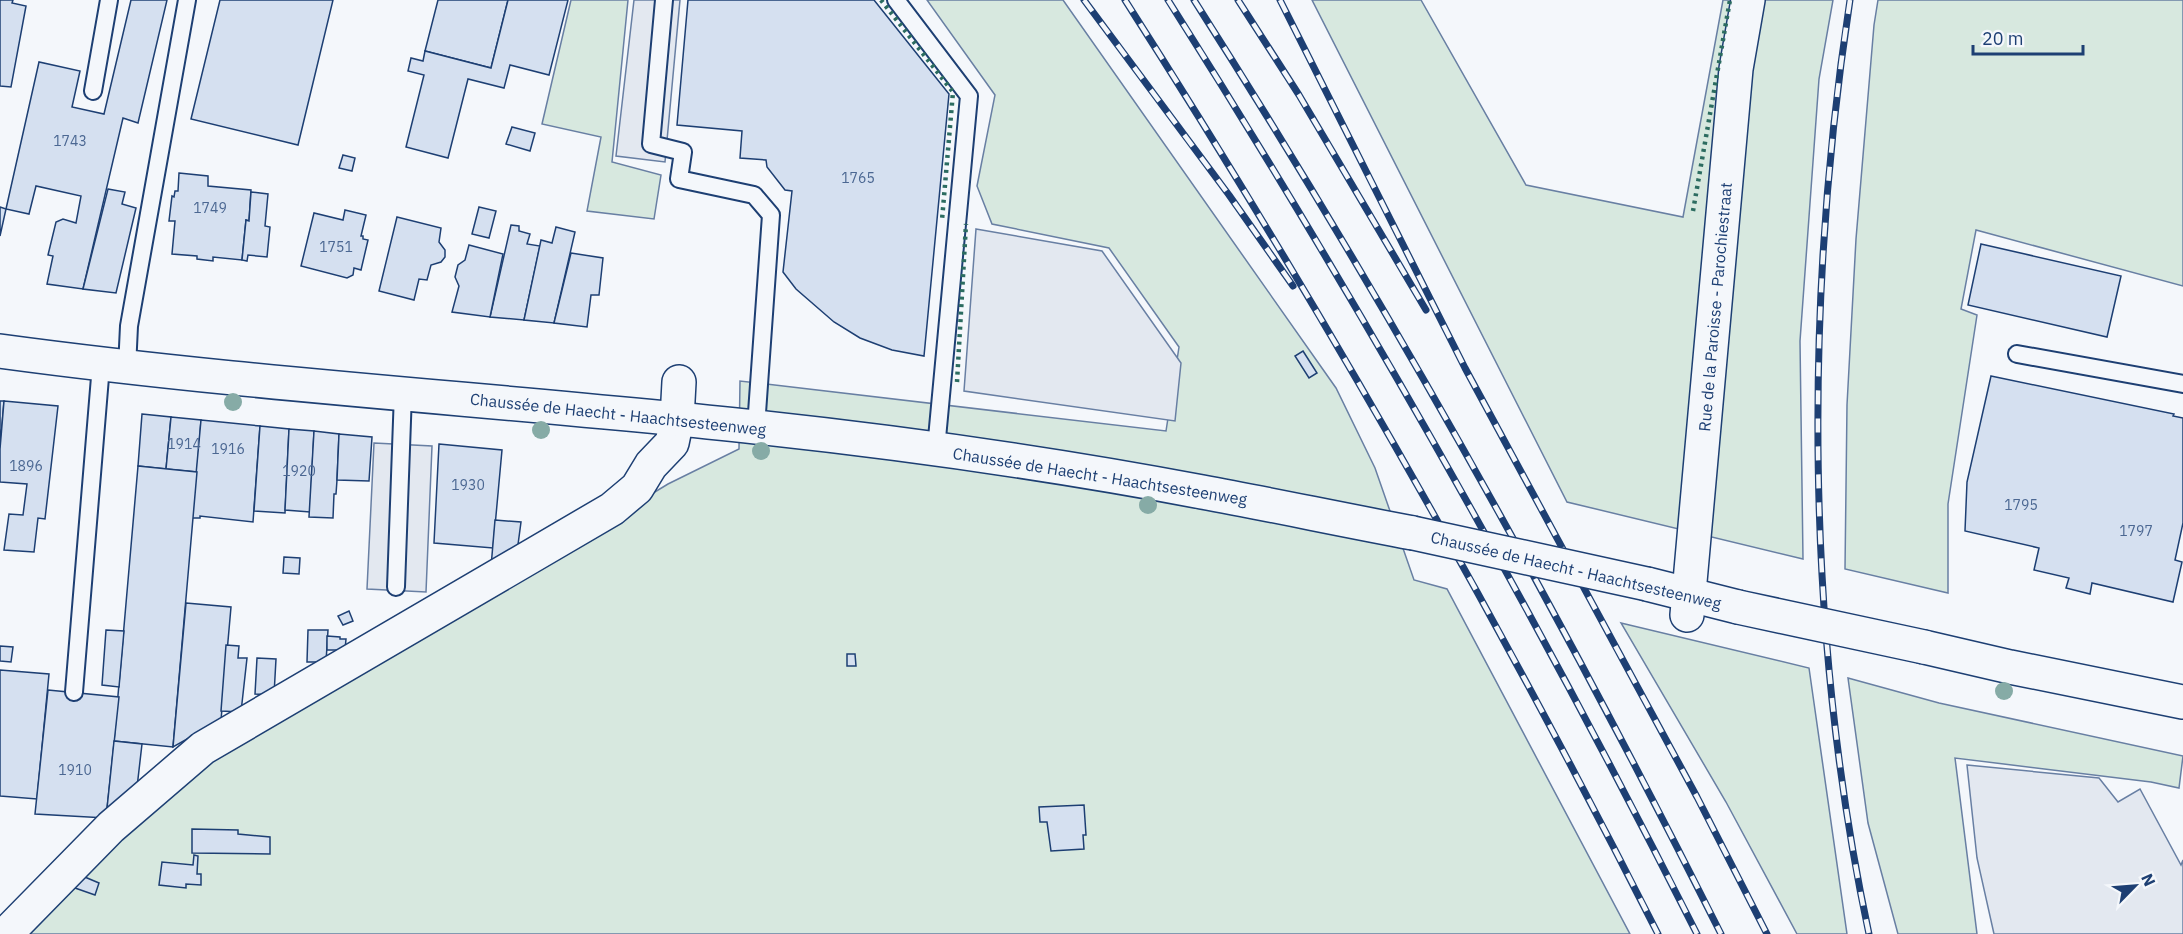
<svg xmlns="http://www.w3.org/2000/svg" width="2183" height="934" viewBox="0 0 2183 934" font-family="'IBM Plex Sans',sans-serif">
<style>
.green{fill:#d7e8df;stroke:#687fa3;stroke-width:1.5}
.parking{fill:#e3e8f0;stroke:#687fa3;stroke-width:1.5}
.building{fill:#d5e0f0;stroke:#1d3f73;stroke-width:1.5}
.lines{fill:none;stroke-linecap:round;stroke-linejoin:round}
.lane-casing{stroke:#1d3f73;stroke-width:20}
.street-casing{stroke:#1d3f73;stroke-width:36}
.secondary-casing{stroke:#1d3f73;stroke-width:36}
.lane{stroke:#f4f7fb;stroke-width:16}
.street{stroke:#f4f7fb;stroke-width:33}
.secondary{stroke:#f4f7fb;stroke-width:33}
.rail-casing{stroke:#1d3f73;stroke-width:7}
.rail{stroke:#f4f7fb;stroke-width:4.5;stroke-dasharray:14;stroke-linecap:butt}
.secondary-bridge-casing{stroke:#1d3f73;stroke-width:36;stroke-linecap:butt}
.secondary-bridge{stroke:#f4f7fb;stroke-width:33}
.hedge{stroke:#2c6c60;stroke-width:4.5;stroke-dasharray:3 4.5;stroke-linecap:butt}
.tree{fill:#86aba6}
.labels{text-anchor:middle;stroke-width:4.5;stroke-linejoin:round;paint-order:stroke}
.number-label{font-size:14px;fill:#4b6792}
.street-label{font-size:16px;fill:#1d3f73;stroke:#f4f7fb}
</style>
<rect width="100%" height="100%" fill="#f4f7fb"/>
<!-- green -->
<g class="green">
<path d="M571,0H628L612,162L661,175L654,219L587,211L601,137L542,124Z"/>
<path d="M927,0H1063L1336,388L1375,468L1414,580L1447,589L1630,934H23L94,857L211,756L426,631L668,484L739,449L740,381L1166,431L1179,347L1109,248L992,224L977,186L995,95Z"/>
<path d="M1312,0H1421L1526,185L1683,217L1723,0H1833L1819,79L1800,341L1803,559L1567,502Z"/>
<path d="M1878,0H2183V286L1976,230L1961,309L1977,315L1948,504V593L1845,569L1847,405L1856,239L1874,25Z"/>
<path d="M1621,623L1809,668L1847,934H1797L1726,802Z"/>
<path d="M1848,678L1939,703L2183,756L2179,788L2151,782L1955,758L1977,934H1898L1868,823Z"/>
</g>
<!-- parking -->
<g class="parking">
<path d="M634,0H680L665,162L616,156Z"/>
<path d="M976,229L1102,251L1181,363L1175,421L964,391Z"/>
<path d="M374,443L432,446L426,592L367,589Z"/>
<path d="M1967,765L2099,778L2118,802L2140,789L2181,865L2183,860V934H1994L1977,858Z"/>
</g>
<!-- building -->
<g class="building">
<path d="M0,0H13L12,3L26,6L11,87L0,86Z"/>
<path d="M131,0H167L138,123L123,118L83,289L47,284L53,256L48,255L56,222L63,219L76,223L81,196L36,186L29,214L6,209L39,62L80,71L72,107L104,114Z"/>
<path d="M220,0H333L298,145L191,119Z"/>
<path d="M438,0H508L491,68L425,51Z"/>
<path d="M508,0H568L549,75L510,65L504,88L468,79L448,158L406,147L424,75L408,71L411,58L423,61L425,51L491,68Z"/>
<path d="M688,0H874L949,94L924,356L892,350L860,338L834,322L796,289L783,272L792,191L785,190L767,167L766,160L740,158L742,131L677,125Z"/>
<path d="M512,127L535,133L530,151L506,144Z"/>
<path d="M343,155L355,158L352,171L339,168Z"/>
<path d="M179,173L208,176V186L251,190L249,221L246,220L242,260L213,257V261L197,259V256L172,254L175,221H169L172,196L174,197L175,191H178Z"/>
<path d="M108,189L125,192L122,204L136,208L116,293L83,289Z"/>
<path d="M251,192L268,194L265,226L270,227L267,257L248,255L247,261L242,260L246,220L249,221Z"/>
<path d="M0,207L6,209L0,236Z"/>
<path d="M479,207L496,211L489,238L472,234Z"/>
<path d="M345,210L366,215L361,236H363V239L368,240L361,270L354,268L353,275L347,278L301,266L314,213L343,220Z"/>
<path d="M397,217L441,228L439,242L445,250V257L441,262L431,265L427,280L419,279L414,300L379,291Z"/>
<path d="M511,225L519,226V231L530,234L527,244L540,246L524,320L490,317Z"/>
<path d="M556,227L575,232L554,323L524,320L541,240L552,243Z"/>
<path d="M1981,244L2121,276L2107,337L1968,305Z"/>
<path d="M469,245L503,254L490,317L452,312L459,286L455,277L458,265L465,260Z"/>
<path d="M571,253L603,258L599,295H591L587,327L554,323Z"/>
<path d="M1303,351L1317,373L1309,378L1295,356Z"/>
<path d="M1991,376L2174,414L2173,416L2183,418V523L2175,560L2182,562L2173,602L2092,583L2090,594L2066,588L2069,578L2034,570L2039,548L1965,531L1967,482Z"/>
<path d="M0,401H4L0,449Z"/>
<path d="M4,401L58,406L45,519L38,518L34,552L4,550L9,514L23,515L27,484L0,482V449Z"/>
<path d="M142,414L171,417L166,469L138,466Z"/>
<path d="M171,417L201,420L197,472L166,469Z"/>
<path d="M201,420L260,426L253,522L200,516V518H192Z"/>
<path d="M260,426L289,429L285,513L254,511Z"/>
<path d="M289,429L314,431L310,512L285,510Z"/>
<path d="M314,431L339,434L337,480L336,494H334L333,518L309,517Z"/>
<path d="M339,434L372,437L369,481L337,480Z"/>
<path d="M439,444L502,450L493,548L434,543Z"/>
<path d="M138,466L197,472L173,747L114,741Z"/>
<path d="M495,520L521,522L517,552L491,567Z"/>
<path d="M284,557L300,558L299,574L283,573Z"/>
<path d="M186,603L231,607L221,720L173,747Z"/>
<path d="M349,611L353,621L343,625L338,616Z"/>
<path d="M106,630L124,631L119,687L102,685Z"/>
<path d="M308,630H328L326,662H307Z"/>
<path d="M327,636L340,637V639H346L345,650H327Z"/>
<path d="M226,645L239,646L238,658H247L241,712L221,711Z"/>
<path d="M0,646L13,647L11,662L0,661Z"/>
<path d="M847,654H855L856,666H847Z"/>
<path d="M257,658L276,659L274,695L255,694Z"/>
<path d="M0,670L49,674L37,799L0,796Z"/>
<path d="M48,690L119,697L106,818L35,814Z"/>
<path d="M114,741L142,744L136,796L106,818Z"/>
<path d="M1084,805L1086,835H1083L1084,849L1051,851L1047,822H1040L1039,807Z"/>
<path d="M192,829L238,830V834L270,837V854L192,853Z"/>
<path d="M194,855L198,856L197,874H201V885L186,884V888L159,885L162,862L193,865Z"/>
<path d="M80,875L99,883L95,895L75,888Z"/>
</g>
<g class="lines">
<defs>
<g id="lane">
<path d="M664,0L651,144L683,152L679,179L754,195L771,215L756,427"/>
<path d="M896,0L969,96L936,449"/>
<path d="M93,91L109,0"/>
<path d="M2017,354L2183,384"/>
<path d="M127,368L129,326L187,0"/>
<path d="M396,587L403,393"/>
<path d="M74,692L101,365"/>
</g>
<g id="street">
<path d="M1687,615L1736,69L1748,0"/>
<path d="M6,934L111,827L203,748L612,509L637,488L651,465L672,443L677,419L679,382"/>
</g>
<g id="secondary">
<path d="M0,351C251,385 504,400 756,427C905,443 1054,464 1202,492C1273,505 1343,520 1413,533"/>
<path d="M1647,584L1738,607"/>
<path d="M1924,647L2010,667L2183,702"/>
</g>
</defs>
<!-- lane casing -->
<use href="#lane" class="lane-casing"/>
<!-- street casing -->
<use href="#street" class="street-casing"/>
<!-- secondary casing -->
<use href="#secondary" class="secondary-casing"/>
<!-- lane -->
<use href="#lane" class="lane"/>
<!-- street -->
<use href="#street" class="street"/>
<!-- secondary -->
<use href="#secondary" class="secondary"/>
<defs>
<g id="rail">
<path d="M1084,0L1229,195L1293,286"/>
<path d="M1125,0C1318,302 1496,614 1658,934"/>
<path d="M1168,0C1360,303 1536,615 1697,934"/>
<path d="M1194,0C1386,301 1561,615 1721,934"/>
<path d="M1238,0L1299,95L1426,310"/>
<path d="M1280,0L1465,368L1697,797L1767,934"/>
<path d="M1850,0C1804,302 1805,635 1869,934"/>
</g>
</defs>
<!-- rail casing -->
<use href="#rail" class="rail-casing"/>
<!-- rail -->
<use href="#rail" class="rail"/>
<defs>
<g id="secondary-bridge">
<path d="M1413,533L1647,584"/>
<path d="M1738,607L1924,647"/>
</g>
</defs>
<!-- secondary-bridge casing -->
<use href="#secondary-bridge" class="secondary-bridge-casing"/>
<!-- secondary-bridge -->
<use href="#secondary-bridge" class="secondary-bridge"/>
<!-- hedge -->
<g class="hedge">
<path d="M881,0L953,92L942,220"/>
<path d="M1693,211L1730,0"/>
<path d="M957,382L966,224"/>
</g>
</g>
<!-- trees -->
<g class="tree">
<circle cx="233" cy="402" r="9"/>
<circle cx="541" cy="430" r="9"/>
<circle cx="761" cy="451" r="9"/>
<circle cx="1148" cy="505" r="9"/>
<circle cx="2004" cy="691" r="9"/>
</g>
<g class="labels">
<!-- number labels -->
<g class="number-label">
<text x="70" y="146">1743</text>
<text x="858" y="183">1765</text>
<text x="210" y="213">1749</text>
<text x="336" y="252">1751</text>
<text x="184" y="449">1914</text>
<text x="228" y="454">1916</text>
<text x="26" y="471">1896</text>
<text x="299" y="476">1920</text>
<text x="468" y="490">1930</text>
<text x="2021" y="510">1795</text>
<text x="2136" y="536">1797</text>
<text x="75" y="775">1910</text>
</g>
<!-- street labels -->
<g class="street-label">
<text transform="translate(1715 307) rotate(-85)" y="6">Rue de la Paroisse - Parochiestraat</text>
<text transform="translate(618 414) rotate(6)" y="6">Chaussée de Haecht - Haachtsesteenweg</text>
<text transform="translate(1100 476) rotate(9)" y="6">Chaussée de Haecht - Haachtsesteenweg</text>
<text transform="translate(1576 570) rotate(13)" y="6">Chaussée de Haecht - Haachtsesteenweg</text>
</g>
</g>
<!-- north arrow -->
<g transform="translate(2135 886) rotate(65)" stroke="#f4f7fb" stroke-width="4.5" paint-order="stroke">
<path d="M0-4.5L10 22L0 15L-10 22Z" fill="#1d3f73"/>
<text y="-9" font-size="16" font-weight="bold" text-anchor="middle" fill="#1d3f73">N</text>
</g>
<!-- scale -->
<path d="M1973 45v9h110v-9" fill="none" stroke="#1d3f73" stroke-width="3"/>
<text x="1982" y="45" font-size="18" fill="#1d3f73" stroke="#f4f7fb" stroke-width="4.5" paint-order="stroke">20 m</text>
</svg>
